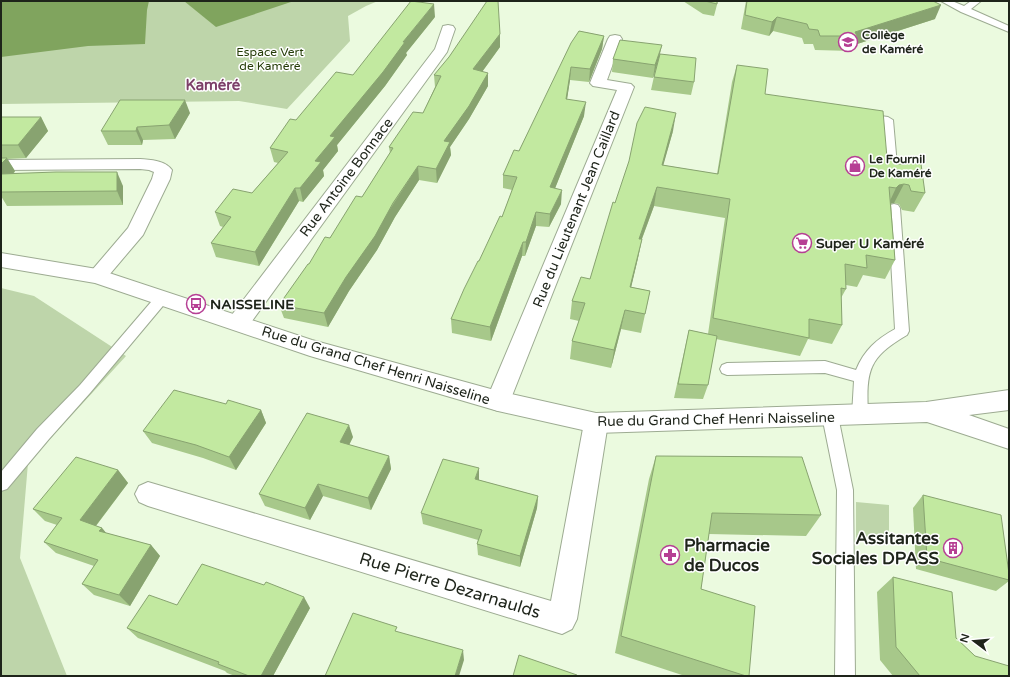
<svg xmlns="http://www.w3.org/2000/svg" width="1010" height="677" viewBox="0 0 1010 677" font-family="'Varela Round',sans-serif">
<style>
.green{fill:#bed5aa}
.water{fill:#80a45e}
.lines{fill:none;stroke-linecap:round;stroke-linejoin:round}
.service-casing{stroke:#9dab92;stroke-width:2}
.minor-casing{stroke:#9dab92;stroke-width:2}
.tertiary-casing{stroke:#9dab92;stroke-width:2}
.service{fill:#fff;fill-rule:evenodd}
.minor{fill:#fff;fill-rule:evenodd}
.tertiary{fill:#fff;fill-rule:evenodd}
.wall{fill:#a7c88a}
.shaded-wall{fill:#88a370}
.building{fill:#c2e9a0;stroke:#88a370}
.labels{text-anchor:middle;stroke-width:3;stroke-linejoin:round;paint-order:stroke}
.far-poi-label{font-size:12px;font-weight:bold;fill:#1e241a;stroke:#fff;text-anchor:start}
.far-park-label{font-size:12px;fill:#263d09;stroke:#fff}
.street-label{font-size:14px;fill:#1e241a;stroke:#fff}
.poi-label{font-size:14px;font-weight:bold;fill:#1e241a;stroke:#fff;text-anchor:start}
.far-district-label{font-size:15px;font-weight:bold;fill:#7c3f68;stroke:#fff}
.near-poi-label{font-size:17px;font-weight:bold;fill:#1e241a;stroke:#fff;text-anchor:end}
.near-street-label{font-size:17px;fill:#1e241a;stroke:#fff}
</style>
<rect width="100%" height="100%" fill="#ebfadf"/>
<!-- green -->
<g class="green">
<path d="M1,1H378L366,6L348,16L350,41L287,109L239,101L1,104Z"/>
<path d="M1,288L34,296L126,356L28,463L20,558L67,676H1Z"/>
<path d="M856,502L889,505V545L856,540Z"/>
</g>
<!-- water -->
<g class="water">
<path d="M1,1H149L147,10L145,44L88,46L1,57Z"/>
<path d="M184,1H294L216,27Z"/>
</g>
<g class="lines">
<defs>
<g id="service">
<path d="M941,1H952L964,6L971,1H981L971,9L1009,26V32L961,12Z"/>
<path d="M866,114L888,117L893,120L898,177L896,179H888L886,177L883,122L862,119L861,117L862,115Z"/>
<path d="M894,204L898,205L900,208L909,331L907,335C868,358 866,370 868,415L865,419L860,421L855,419L852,415L854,381L825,373L727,375L722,373L720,369L722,365L727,363L825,361L856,370C864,350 877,339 895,329L888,208L890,205Z"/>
<path d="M162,293L167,295L169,298L167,301L90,393L49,439L7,489L1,491V472L37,429L80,385L157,295Z"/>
<path d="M830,410L835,412L838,416L853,490L855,676H835L837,490L822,416L825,412Z"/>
</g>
<g id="minor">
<path d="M448,25L453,26L455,29L447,52L247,328L239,330L231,328L228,322L231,316L435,49L443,26Z"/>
<path d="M615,35L620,36L622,39L607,80L631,84L634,87L510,401L506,408L498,411L490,408L486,401L617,90L593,86L590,83L608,39L610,36Z"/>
<path d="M140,159C151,160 165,160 172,170L170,179L143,235L104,281L97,283L90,281L87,276L128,228L152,179L154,172L149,170L140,169L1,170V160Z"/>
<path d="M596,413L605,416L608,423L577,619L572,629L562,634L148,506L139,502L135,494L139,486L148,482L551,601L584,423L587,416Z"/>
</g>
<path id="tertiary" d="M1,253L97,269L312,340L498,391L596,413L926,402L1009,390V410L969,415L1009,429V449L927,422L596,433L498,411L310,356L95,283L1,267Z"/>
</defs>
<!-- service casing -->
<use href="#service" class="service-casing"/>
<!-- minor casing -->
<use href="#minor" class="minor-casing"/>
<!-- tertiary casing -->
<use href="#tertiary" class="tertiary-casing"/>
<!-- service -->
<use href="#service" class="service"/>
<!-- minor -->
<use href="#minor" class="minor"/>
<!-- tertiary -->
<use href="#tertiary" class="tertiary"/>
</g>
<!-- wall -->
<g class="wall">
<path d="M683,1H718L714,16L703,14Z"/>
<path d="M746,1H933L935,19L854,45L852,51L815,50L813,44H804L802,38L773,31L769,36L741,29Z"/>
<path d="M435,17L406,53L407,55L385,86L337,145L338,151L323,170L324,176L303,202L299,201L259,266L216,257L211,243L223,227L220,226L215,212L252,193L278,163L274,162L270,148L296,120L353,75Z"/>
<path d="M579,31L604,36L602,49L589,82L570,80L567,99L584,116L555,188L561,204L549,227L536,226L525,256H522L491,341L452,333L451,319L502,217L512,190L503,188V175L519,151Z"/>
<path d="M500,34V47L482,72L488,86L469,119L450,147L451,155L437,183L419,180L395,217L377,250L349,291L328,327L284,318L279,305L309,264L362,197L390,153L389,147L423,113L435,87L434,75Z"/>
<path d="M660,55L694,82L691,95L651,90L655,72L653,78L612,72L613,59Z"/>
<path d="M737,65L765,94L897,164L925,193L914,212L902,210L899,204L894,203H891L895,260L885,279L863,275L857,287L846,285V289L841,298L842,325L832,344L808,339L800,356L716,339L708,385L703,399L674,398L686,343L689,330L708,334L725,218L654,206L642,239L638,258L631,287L650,291L641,333L621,329L611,368L570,359L572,341L579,321L570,319L572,301L590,279L615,203L673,131L663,165L717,174L732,82Z"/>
<path d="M190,113L175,139L143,140L142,145H108L101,131Z"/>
<path d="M1,117H41L48,131L26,158L7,159L15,171L14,173L123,186V205L7,206L1,196Z"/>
<path d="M226,404L261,410L266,423L236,470L203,458L152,443L143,431Z"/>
<path d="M353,437L349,445L389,456L391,469L371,510L323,496L310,520L265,506L259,494Z"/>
<path d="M656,456L821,515L806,536L709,534L701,589L749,676H685L615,653L649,479Z"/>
<path d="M118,470L128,483L96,526L102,528L106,533L151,545L160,556L130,606L94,595L82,584L94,566L56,553L44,542L57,525L45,521L33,509Z"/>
<path d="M479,480L538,496L537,508L520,567L478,555L477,544L478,540L423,524L421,513Z"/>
<path d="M923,495L1009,580V581L996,591L916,569L913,508Z"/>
<path d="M893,577L975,656L1009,676H893L880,660L877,592Z"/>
<path d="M177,605L310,608L273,676H235L227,673L225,671L138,638L127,628Z"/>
</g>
<!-- shaded-wall -->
<g class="shaded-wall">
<path d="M434,4L435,17L406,53L407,55L385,86L337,145L338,151L323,170L324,176L303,202L300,188L330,136L403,42Z"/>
<path d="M941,5L935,19L854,45L857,36L855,32Z"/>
<path d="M777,17L773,31L769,36L772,22Z"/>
<path d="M500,34V47L474,83L473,69Z"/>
<path d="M604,36L602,49L589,82L590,69Z"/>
<path d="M662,45L659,58L653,78L655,65Z"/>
<path d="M571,67L570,80L565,112L566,99Z"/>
<path d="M488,73V86L469,119L450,147L451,155L437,183L436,169L444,141Z"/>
<path d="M185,100L190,113L175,139L169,125Z"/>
<path d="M586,102L584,116L550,201V187Z"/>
<path d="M676,113L673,131L658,184L662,165Z"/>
<path d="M41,117L48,131L26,158L18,145Z"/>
<path d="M137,127L143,140L142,145L136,131Z"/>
<path d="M7,158L15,171L1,189V164Z"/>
<path d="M418,166L419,180L395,217L377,250L349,291L328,327L324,313L346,277Z"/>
<path d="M117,172L123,186V205L117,191Z"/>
<path d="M904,184L894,203L890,204L887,207L896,188L899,185Z"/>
<path d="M657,187L654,206L635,257L639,239Z"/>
<path d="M295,188L299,201L259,266L255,252Z"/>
<path d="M562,190L561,204L549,227L550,214Z"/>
<path d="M536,212V226L525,256L526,242Z"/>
<path d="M642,239L638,258L627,305L630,287Z"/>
<path d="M523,242L522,256L491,341L490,327Z"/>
<path d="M625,310L621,329L611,368L614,350Z"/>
<path d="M261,410L266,423L236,470L229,457Z"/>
<path d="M349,425L353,437L344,455L340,442Z"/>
<path d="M389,456L391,469L371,510L368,498Z"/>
<path d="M479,468V481L475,479Z"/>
<path d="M118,470L128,483L91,532L80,520Z"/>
<path d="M318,484L323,496L310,520L305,508Z"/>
<path d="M538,496L537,508L520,567V556Z"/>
<path d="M102,528L112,540L99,531Z"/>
<path d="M151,545L160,556L130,606L119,595Z"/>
<path d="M304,597L310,608L273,676H261Z"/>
<path d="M463,650L464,660L459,676H455Z"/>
</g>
<!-- building -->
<g class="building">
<path d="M411,1L434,4L403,42H405L383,72L330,136L335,137L315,161L321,162L300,188H295L255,252L211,243L231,217L215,212L233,189L252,193L288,152L270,148L290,119L296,120L336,72L353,75Z"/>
<path d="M487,1H498L500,34L473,69L488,73L469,106L444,141L450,142L436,169L418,166L393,203L375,236L346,277L324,313L279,305L308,264H309L325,237L330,238L356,196L362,197L393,148L389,147L413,112L423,113L441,76L434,75L449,57Z"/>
<path d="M705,1H717V4Z"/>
<path d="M747,1H933L941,5L855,32L857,36H820L818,30L809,29L807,24L777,17L772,22L745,15Z"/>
<path d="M579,31L604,36L590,69L571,67L566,99L586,102L550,187L562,190L550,214L536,212L526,242H523L490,327L451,319L464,289L478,261H479L500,216L502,217L517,177L503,175L514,150L519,151L571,43Z"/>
<path d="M620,40L662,45L655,65L613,59Z"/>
<path d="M660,54L696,58L694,82L654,77Z"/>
<path d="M737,65L768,69L765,94L883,111L887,158L893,159L897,164H905L908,162L921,164L925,193L911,191L909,185L904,184L899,185L896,188L889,187L895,260L866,255L867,268L845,264L846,289L841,288L842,325L809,319V338L713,318L730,199L657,187L639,239H642L630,287L650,291L645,314L625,310L614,350L572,341L585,303L572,301L581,277L590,279L613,202L615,203L629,161L637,123L645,107L676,113L662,165L718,174Z"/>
<path d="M120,100H185L169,125L137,127L136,131H101Z"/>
<path d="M1,117H41L18,145H1Z"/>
<path d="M1,158H7L1,164Z"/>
<path d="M56,172H117V191L1,192V174Z"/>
<path d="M689,330L717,336L708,385L678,384Z"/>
<path d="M174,390L226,404L228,400L261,410L229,457L196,445L143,431Z"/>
<path d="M307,413L349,425L340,442L389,456L368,498L318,484L305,508L259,494Z"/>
<path d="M656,456L802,457L821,515L712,513L701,589L755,606L749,676H746L621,636Z"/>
<path d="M76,457L118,470L80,520L102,528L99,531L151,545L119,595L82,584L98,560L44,542L62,518L33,509Z"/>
<path d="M443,459L479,468L475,479L538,496L520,556L477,544L482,530L421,513Z"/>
<path d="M923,495L1001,515L1009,574V580L927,558Z"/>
<path d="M202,564L264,585L266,582L304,597L261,676H249L218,664L219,662L127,628L149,595L177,605Z"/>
<path d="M893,577L952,592L956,638L975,656L1009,666V676H920L896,647Z"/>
<path d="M353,613L397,627L395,631L463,650L455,676H325Z"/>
<path d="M519,655L577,675V676H513Z"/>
</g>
<!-- icons -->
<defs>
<symbol id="school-ring" viewBox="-11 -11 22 22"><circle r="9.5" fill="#fff" stroke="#b63f94" stroke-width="1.5"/><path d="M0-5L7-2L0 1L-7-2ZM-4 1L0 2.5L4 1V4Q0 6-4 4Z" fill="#b63f94"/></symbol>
<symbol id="shop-ring" viewBox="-11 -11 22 22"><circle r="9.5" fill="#fff" stroke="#b63f94" stroke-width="1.5"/><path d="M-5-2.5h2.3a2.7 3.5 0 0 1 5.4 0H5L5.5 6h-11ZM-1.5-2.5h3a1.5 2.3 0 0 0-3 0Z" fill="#b63f94"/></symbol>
<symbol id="supermarket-ring" viewBox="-11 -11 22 22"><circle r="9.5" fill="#fff" stroke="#b63f94" stroke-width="1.5"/><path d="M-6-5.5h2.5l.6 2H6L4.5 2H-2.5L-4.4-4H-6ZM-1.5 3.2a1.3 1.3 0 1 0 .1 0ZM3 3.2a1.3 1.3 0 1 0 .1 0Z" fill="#b63f94"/></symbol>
<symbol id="bus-ring" viewBox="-11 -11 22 22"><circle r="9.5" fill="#fff" stroke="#b63f94" stroke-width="1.5"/><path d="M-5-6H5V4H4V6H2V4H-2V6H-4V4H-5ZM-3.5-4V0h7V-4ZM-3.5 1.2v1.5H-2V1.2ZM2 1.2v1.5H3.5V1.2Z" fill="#b63f94"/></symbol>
<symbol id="building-ring" viewBox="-11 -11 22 22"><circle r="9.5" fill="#fff" stroke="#b63f94" stroke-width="1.5"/><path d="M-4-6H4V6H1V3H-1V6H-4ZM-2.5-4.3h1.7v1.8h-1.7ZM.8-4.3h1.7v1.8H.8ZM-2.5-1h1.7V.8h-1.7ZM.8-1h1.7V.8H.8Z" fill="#b63f94"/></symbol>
<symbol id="pharmacy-ring" viewBox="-11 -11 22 22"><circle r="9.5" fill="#fff" stroke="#b63f94" stroke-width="1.5"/><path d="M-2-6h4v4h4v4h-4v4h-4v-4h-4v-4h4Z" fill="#b63f94"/></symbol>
</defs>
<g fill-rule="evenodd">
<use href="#school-ring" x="837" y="31" width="22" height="22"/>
<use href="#shop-ring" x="844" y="155" width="22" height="22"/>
<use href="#supermarket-ring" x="791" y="232" width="22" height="22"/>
<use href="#bus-ring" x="185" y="293" width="22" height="22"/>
<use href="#building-ring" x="942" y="537" width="22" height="22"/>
<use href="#pharmacy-ring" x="659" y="544" width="22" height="22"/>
</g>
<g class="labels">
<!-- far-poi labels -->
<g class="far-poi-label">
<text x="862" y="39">Collège<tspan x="862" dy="14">de Kaméré</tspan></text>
<text x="869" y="163">Le Fournil<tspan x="869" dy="14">De Kaméré</tspan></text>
</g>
<!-- far-park labels -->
<g class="far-park-label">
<text x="270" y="56">Espace Vert<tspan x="270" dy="14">de Kaméré</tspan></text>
</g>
<!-- street labels -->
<g class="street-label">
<text transform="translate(346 177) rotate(-53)" y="5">Rue Antoine Bonnace</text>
<text transform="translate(576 209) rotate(-68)" y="5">Rue du Lieutenant Jean Caillard</text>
<text transform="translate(376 365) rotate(17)" y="5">Rue du Grand Chef Henri Naisseline</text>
<text transform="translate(716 419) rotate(-1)" y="5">Rue du Grand Chef Henri Naisseline</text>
</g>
<!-- poi labels -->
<g class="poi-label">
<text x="816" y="248">Super U Kaméré</text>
<text x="210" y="309">NAISSELINE</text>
</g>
<!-- far-district labels -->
<g class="far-district-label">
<text x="213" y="90">Kaméré</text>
</g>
<!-- near-poi labels -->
<g class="near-poi-label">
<text x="939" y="544">Assitantes<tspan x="939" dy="20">Sociales DPASS</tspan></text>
<text x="684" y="551" text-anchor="start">Pharmacie<tspan x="684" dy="20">de Ducos</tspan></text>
</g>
<!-- near-street labels -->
<g class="near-street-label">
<text transform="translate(450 585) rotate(17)" y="6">Rue Pierre Dezarnaulds</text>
</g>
</g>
<!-- border -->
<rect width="1010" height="677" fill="none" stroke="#1e241a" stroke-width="4"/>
<!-- north arrow -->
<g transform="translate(974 641) rotate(286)" stroke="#ffffff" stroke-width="3" paint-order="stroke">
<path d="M0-3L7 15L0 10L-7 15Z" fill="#1e241a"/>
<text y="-6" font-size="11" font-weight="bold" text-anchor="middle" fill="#1e241a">N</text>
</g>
</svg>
